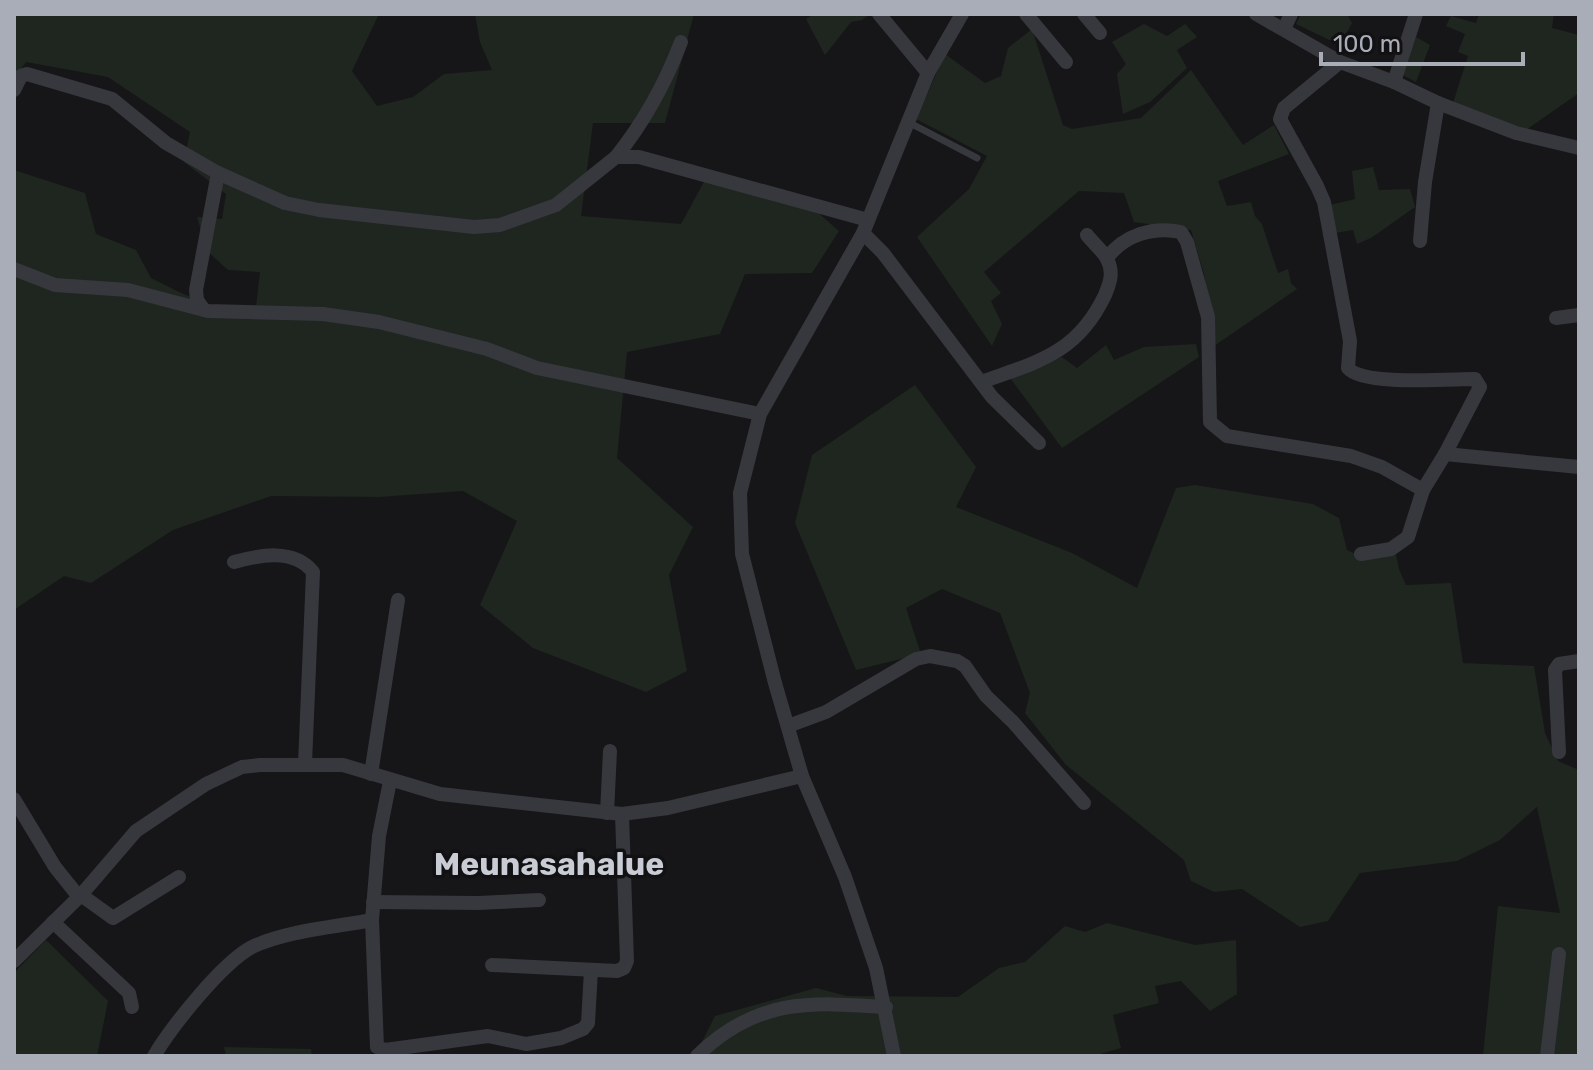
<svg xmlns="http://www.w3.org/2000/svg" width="1593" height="1070" viewBox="0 0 1593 1070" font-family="Rubik,sans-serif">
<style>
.green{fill:#1e261f}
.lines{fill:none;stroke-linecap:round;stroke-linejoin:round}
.lane{stroke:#37383d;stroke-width:7}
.street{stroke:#37383d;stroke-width:14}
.labels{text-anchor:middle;stroke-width:7;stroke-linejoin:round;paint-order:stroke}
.quarter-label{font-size:32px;font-weight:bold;fill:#c9ccd4;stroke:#111113}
</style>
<rect width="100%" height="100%" fill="#161618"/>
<!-- green -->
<g class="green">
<path d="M14,14H375L378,16L352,71L377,106L413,97L444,74L492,70L480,42L475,14H694L665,123H593L581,216L681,224L706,178L807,203L839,231L812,273L745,274L720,334L627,352L617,458L693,527L669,575L687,671L646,692L533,648L480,605L517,521L463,491L379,497L271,496L173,530L91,583L64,576L14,610V170L85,193L96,234L136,250L151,278L177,291L220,310L256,307L260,272L228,270L207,251L197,217L222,219L226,194L184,162L190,132L108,77L26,62L14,79Z"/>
<path d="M814,14H870L862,20L851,22L825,55L806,19Z"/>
<path d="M1301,14H1347L1352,23L1340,45L1296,24Z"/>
<path d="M1479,14H1554L1552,28L1579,35V93L1526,130L1453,103L1468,56L1458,52L1465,34L1446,26L1451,16L1476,23Z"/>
<path d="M1144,24L1167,36L1185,24L1197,37L1177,50L1187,68L1150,102L1123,114L1117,74L1126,64L1112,42Z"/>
<path d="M1032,29L1063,125L1072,129L1141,118L1191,70L1243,145L1274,125L1289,154L1218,181L1227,206L1251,202L1255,216L1262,224L1278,273L1288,269L1291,283L1297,289L1214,346L1204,274L1191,230L1134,222L1124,193L1079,191L984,272L1001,293L991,301L1002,324L992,346L917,237L969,189L987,156L916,119L945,54L985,83L1001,76L1008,48Z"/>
<path d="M1416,37L1430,45L1416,82L1403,75Z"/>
<path d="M1373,167L1379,190L1410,189L1415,207L1371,238L1357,244L1353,230L1335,233L1330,205L1355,199L1352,171Z"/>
<path d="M1196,344L1199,357L1062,448L1010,378L1062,357L1077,368L1106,345L1114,360L1144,347Z"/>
<path d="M915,385L976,467L956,507L1072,553L1137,588L1176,488L1195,485L1313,504L1339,518L1347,550L1364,558L1395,550L1399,569L1406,585L1451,583L1463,663L1534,666L1545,733L1558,761L1579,770V1056H1483L1498,906L1560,913L1537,807L1500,840L1457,861L1360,873L1328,921L1300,927L1242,889L1214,892L1191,881L1184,860L1066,765L1025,713L1030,693L1000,613L942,589L906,608L921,654L856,670L795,523L812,455Z"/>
<path d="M1107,923L1195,945L1236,940L1237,994L1210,1011L1181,981L1155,986L1159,1003L1113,1015L1121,1048L1093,1056H695L715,1016L816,988L847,996L958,997L999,968L1025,962L1065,926L1085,932Z"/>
<path d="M46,940L108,1001L97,1056H14V973Z"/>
<path d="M224,1047L311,1049L312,1056H226Z"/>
</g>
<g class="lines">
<!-- lane -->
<path class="lane" d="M908,122L977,158"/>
<!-- street -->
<g class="street">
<path d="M879,14L928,73"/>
<path d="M1026,14L1066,62"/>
<path d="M1084,14L1100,33"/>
<path d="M1256,14L1340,62L1394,82L1438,103L1516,133L1579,148"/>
<path d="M1284,29L1291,14"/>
<path d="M1340,62L1284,108L1280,119L1317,186L1324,202L1350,341L1348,368C1362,386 1449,379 1475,379L1480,387L1445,454L1423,490L1408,537L1391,549L1361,554"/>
<path d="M1394,82L1416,14"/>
<path d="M14,90L21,76L27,74L112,99L166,143L218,173L285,203L319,210L474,227L500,225L556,205L616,157H639L868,220"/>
<path d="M616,157C644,122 665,84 681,42"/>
<path d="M863,233L883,253L992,397L1039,443"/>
<path d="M1420,241L1425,182L1438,103"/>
<path d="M1107,258C1124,235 1153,226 1181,232L1187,242L1208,317L1210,422L1227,436L1351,456L1382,467L1423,490"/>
<path d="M14,269L55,285L128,290L208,311L323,314L379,322L487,349L537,368L760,414"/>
<path d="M204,310L197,300L196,290L218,173"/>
<path d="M1556,318L1579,315"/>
<path d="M981,382C1037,362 1077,354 1105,295C1110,283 1114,272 1107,259C1103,251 1093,243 1087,235"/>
<path d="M1445,454L1579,467"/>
<path d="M234,562C259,555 294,548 313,572L305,764"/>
<path d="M788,726L826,712L916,659L930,656L957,661L965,666L986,696L1013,722L1084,803"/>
<path d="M1559,752L1555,670L1559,664L1579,661"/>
<path d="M371,774L398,600"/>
<path d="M390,781L379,836L372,920L377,1047L385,1050L488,1036L526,1044L561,1038L583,1029L588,1023L591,970"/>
<path d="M14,799L55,867L79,897"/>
<path d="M607,813L610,751"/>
<path d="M81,895L113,918L179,877"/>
<path d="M373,902L478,903L539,900"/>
<path d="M53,922L129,993L132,1007"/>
<path d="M14,961L81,895L136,831L206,784L242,767L260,765H343L440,794L622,814L668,808L802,776"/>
<path d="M492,965L617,971L624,968L627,961L622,814"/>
<path d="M154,1056C172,1026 222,963 252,947C285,931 335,927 372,920"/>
<path d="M697,1056C756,998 810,1002 886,1007"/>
<path d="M894,1056L876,968L845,877L802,776L775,683L742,554L740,493L760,414L863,233L928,73L962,14"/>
<path d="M1547,1056L1559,954"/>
</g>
</g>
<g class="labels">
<!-- quarter labels -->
<g class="quarter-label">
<text x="549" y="875">Meunasahalue</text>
</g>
</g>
<!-- border -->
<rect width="1593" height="1070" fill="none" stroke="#a8adb8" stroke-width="32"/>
<!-- scale -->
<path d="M1321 52v12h202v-12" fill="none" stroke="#a8adb8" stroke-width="4"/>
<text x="1333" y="52" font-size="24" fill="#a8adb8" stroke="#111113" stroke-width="6" paint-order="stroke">100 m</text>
</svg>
